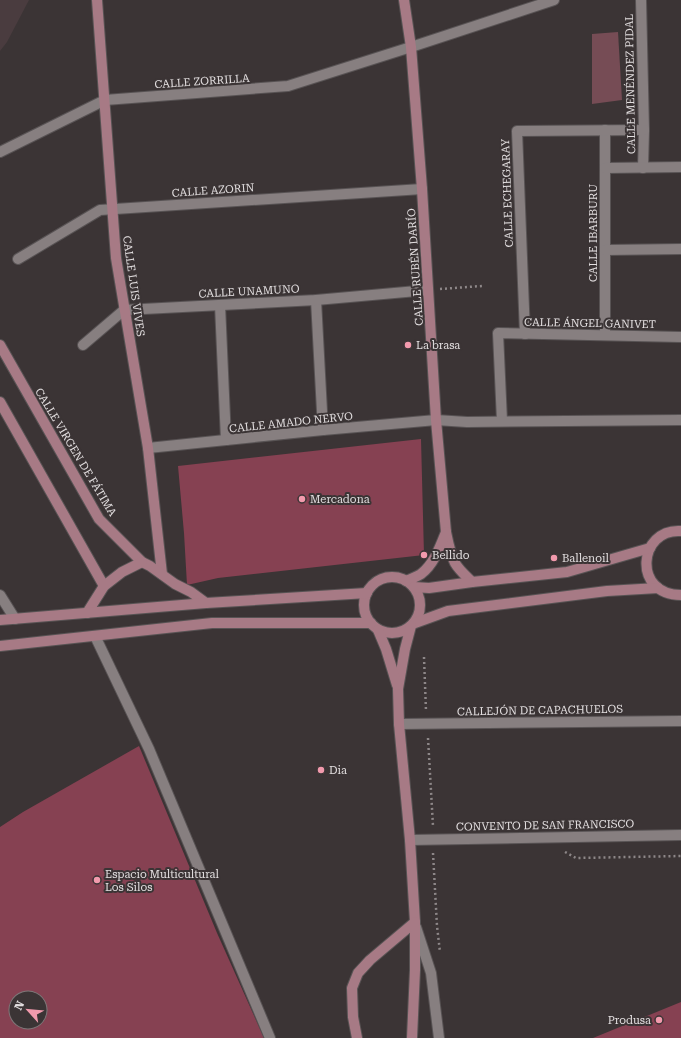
<svg xmlns="http://www.w3.org/2000/svg" width="681" height="1038" viewBox="0 0 681 1038" font-family="'Roboto Serif',serif">
<style>
.built{fill:#4a3c3f}
.green{fill:#764c55}
.building{fill:#864152;fill-rule:evenodd}
.lines{fill:none;stroke-linecap:round;stroke-linejoin:round}
.street-casing{stroke:#585354;stroke-width:12}
.secondary-casing{stroke:#585354;stroke-width:12}
.path{stroke:#8d8788;stroke-width:2.5;stroke-dasharray:2 3;stroke-linecap:butt}
.street{stroke:#877f80;stroke-width:10}
.secondary{stroke:#a77a85;stroke-width:10}
.poi-dot{fill:#f29aad;stroke:#3b3435;stroke-width:1.5}
.labels{text-anchor:middle;stroke-width:4;stroke-linejoin:round;paint-order:stroke}
.street-label{font-size:11px;fill:#e3dfe0;stroke:#3b3435}
.poi-label{font-size:11px;fill:#e3dfe0;stroke:#3b3435;text-anchor:start}
</style>
<rect width="100%" height="100%" fill="#3b3435"/>
<!-- built -->
<path class="built" d="M0,0H29L7,42L0,51Z"/>
<!-- green -->
<path class="green" d="M618,32L622,100L592,104V34Z"/>
<!-- building -->
<g class="building">
<path d="M421,439L424,555L218,578L187,585L184,533L178,466Z"/>
<path d="M139,746L217,933L264,1038H0V827L23,812ZM16,998H40V1022H16Z"/>
<path d="M681,1002V1038H593Z"/>
</g>
<g class="lines">
<defs>
<g id="street">
<path d="M641,0L644,130L643,168"/>
<path d="M605,130V335"/>
<path d="M0,152L105,100L288,86L411,47L554,0"/>
<path d="M605,168L681,167"/>
<path d="M605,250L681,249"/>
<path d="M18,259L100,210L422,189"/>
<path d="M316,300L323,430"/>
<path d="M220,305L226,440"/>
<path d="M525,334L517,131L644,130"/>
<path d="M83,345L124,310L316,300L428,290"/>
<path d="M502,421L498,333L681,337"/>
<path d="M148,448L323,430L436,420L467,422L681,420"/>
<path d="M0,595L15,619"/>
<path d="M95,636L149,749L270,1038"/>
<path d="M399,724L681,721"/>
<path d="M410,840L681,835"/>
<path d="M416,927L431,973L439,1038"/>
</g>
<g id="secondary">
<path d="M97,0L116,258L148,448L162,574"/>
<path d="M404,0L411,47L422,189L436,420L446,532C448,542 450,553 455,563C459,570 466,576 472,582"/>
<path d="M0,345L99,519L142,562L150,566L175,584L191,592L206,603"/>
<path d="M0,402L104,586"/>
<path d="M681,531C638,528 632,595 681,595"/>
<circle cx="392" cy="605" r="28"/>
<path d="M406,581C411,579 416,577 421,574C434,564 440,547 446,532"/>
<path d="M414,587L429,588L472,582L567,572L650,548"/>
<path d="M87,613L104,586L122,572L142,562"/>
<path d="M0,620L206,603L367,593"/>
<path d="M415,623L448,611L607,591L658,588"/>
<path d="M411,626L405,649L398,689L399,724L410,840L415,922V970L412,1038"/>
<path d="M378,630L386,649L397,685"/>
<path d="M0,646L212,623H371"/>
<path d="M357,1038L353,1017L352,988L358,973L370,960L415,922"/>
</g>
</defs>
<!-- street casing -->
<use href="#street" class="street-casing"/>
<!-- secondary casing -->
<use href="#secondary" class="secondary-casing"/>
<!-- path -->
<g class="path">
<path d="M440,289L482,286"/>
<path d="M424,657L426,711"/>
<path d="M428,738L433,826"/>
<path d="M565,852L576,858L681,856"/>
<path d="M433,853L437,926L440,952"/>
</g>
<!-- street -->
<use href="#street" class="street"/>
<!-- secondary -->
<use href="#secondary" class="secondary"/>
</g>
<!-- markers -->
<g class="poi-dot">
<circle cx="408" cy="345" r="4"/>
<circle cx="302" cy="499" r="4"/>
<circle cx="424" cy="555" r="4"/>
<circle cx="554" cy="558" r="4"/>
<circle cx="321" cy="770" r="4"/>
<circle cx="97" cy="880" r="4"/>
<circle cx="659" cy="1020" r="4"/>
</g>
<g class="labels">
<!-- street labels -->
<g class="street-label">
<text transform="translate(202 81) rotate(-4)" y="4">CALLE ZORRILLA</text>
<text transform="translate(630 84) rotate(-91)" y="4">CALLE MENÉNDEZ PIDAL</text>
<text transform="translate(213 190) rotate(-4)" y="4">CALLE AZORIN</text>
<text transform="translate(507 193) rotate(-92)" y="4">CALLE ECHEGARAY</text>
<text transform="translate(593 233) rotate(-90)" y="4">CALLE IBARBURU</text>
<text transform="translate(415 267) rotate(-94)" y="4">CALLE RUBÉN DARÍO</text>
<text transform="translate(134 286) rotate(82)" y="4">CALLE LUIS VIVES</text>
<text transform="translate(249 291) rotate(-3)" y="4">CALLE UNAMUNO</text>
<text transform="translate(590 323) rotate(1)" y="4">CALLE ÁNGEL GANIVET</text>
<text transform="translate(291 422) rotate(-6)" y="4">CALLE AMADO NERVO</text>
<text transform="translate(76 452) rotate(59)" y="4">CALLE VIRGEN DE FÁTIMA</text>
<text transform="translate(540 710) rotate(-1)" y="4">CALLEJÓN DE CAPACHUELOS</text>
<text transform="translate(545 825) rotate(-1)" y="4">CONVENTO DE SAN FRANCISCO</text>
</g>
<!-- poi labels -->
<g class="poi-label">
<text x="416" y="349">La brasa</text>
<text x="310" y="503">Mercadona</text>
<text x="432" y="559">Bellido</text>
<text x="562" y="562">Ballenoil</text>
<text x="329" y="774">Dia</text>
<text x="105" y="878">Espacio Multicultural<tspan x="105" dy="13">Los Silos</tspan></text>
<text x="651" y="1024" text-anchor="end">Produsa</text>
</g>
</g>
<!-- north arrow -->
<g transform="translate(28 1010) rotate(297)"><circle r="19" fill="#3b3435" stroke="#7e7879"/>
<path d="M0-3L7 15L0 10L-7 15Z" fill="#f29aad"/>
<text y="-6" font-size="11" font-weight="bold" text-anchor="middle" fill="#e3dfe0">N</text>
</g>
</svg>
